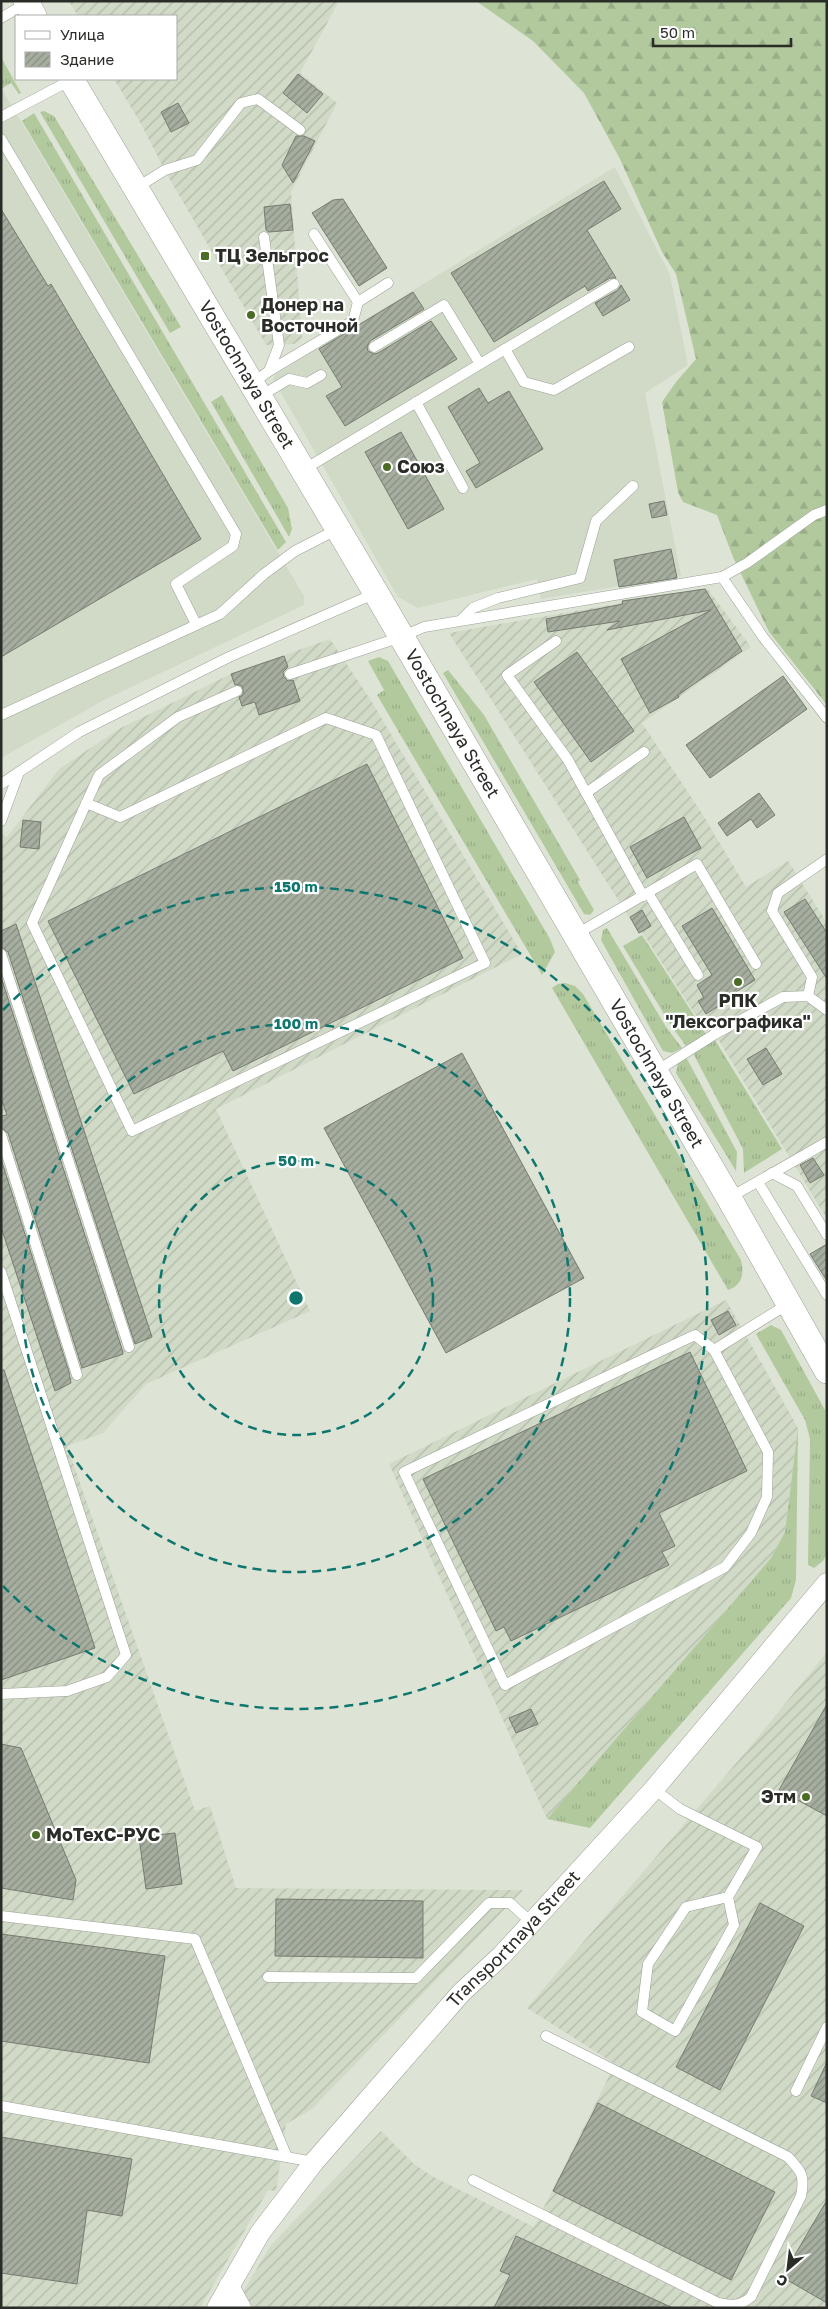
<svg xmlns="http://www.w3.org/2000/svg" width="828" height="2309" viewBox="0 0 828 2309" font-family="'Golos Text',sans-serif">
<style>
.built{fill:#d0dac6}
.industrial{fill:url(#industrial-furrows)}
.grass{fill:url(#grass-tufts)}
.forest{fill:url(#forest-firs)}
.building{fill:url(#building-hatch);stroke:#767c70}
.lines{fill:none;stroke-linecap:round;stroke-linejoin:round}
.service-casing{stroke:#9ba295;stroke-width:11}
.minor-casing{stroke:#9ba295;stroke-width:21}
.tertiary-casing{stroke:#9ba295;stroke-width:26}
.service{stroke:#fff;stroke-width:10}
.minor{stroke:#fff;stroke-width:20}
.tertiary{stroke:#fff;stroke-width:25}
.ring{fill:none;stroke:#0f766e;stroke-width:2.5;stroke-dasharray:9 6}
.poi-dot{fill:#4b6c24;stroke:#fff;stroke-width:2}
.labels{text-anchor:middle;stroke-width:4.5;stroke-linejoin:round;paint-order:stroke}
.poi-label{font-size:18px;font-weight:bold;fill:#292c27;stroke:#fff;text-anchor:start}
.street-label{font-size:18px;fill:#292c27;stroke:#fff}
.centre{fill:#0f766e;stroke:#fff;stroke-width:2.5}
.ring-label{font-size:15px;text-anchor:middle;font-weight:bold;fill:#0f766e;stroke:#fff;stroke-width:4.5;stroke-linejoin:round;paint-order:stroke}
</style>
<defs>
<pattern id="industrial-furrows" width="10" height="10" patternUnits="userSpaceOnUse" patternTransform="scale(1.25)"><rect width="10" height="10" fill="#d0dac6"/><path d="M-1 1l2-2M0 10L10 0M9 11l2-2" fill="none" stroke="#b3bbaa"/></pattern>
<pattern id="grass-tufts" width="24" height="20" patternUnits="userSpaceOnUse" patternTransform="scale(1.25)"><rect width="24" height="20" fill="#b2c99e"/><path d="M3 7l-1-3M5 7V3M7 7l1-3M15 17l-1-3M17 17v-4M19 17l1-3" fill="none" stroke="#99ad88"/></pattern>
<pattern id="forest-firs" width="22" height="20" patternUnits="userSpaceOnUse" patternTransform="scale(1.25)"><rect width="22" height="20" fill="#b2c99e"/><path d="M5 1l3.5 6h-7zM16 11l3.5 6h-7z" fill="#99ad88"/></pattern>
<pattern id="building-hatch" width="6" height="6" patternUnits="userSpaceOnUse" patternTransform="scale(1.25)"><rect width="6" height="6" fill="#a6aea0"/><path d="M-1 1l2-2M0 6l6-6M5 7l2-2" fill="none" stroke="#878e82"/></pattern>
</defs>
<rect width="100%" height="100%" fill="#dde4d6"/>
<!-- built -->
<g class="built">
<path d="M1,88L304,596V605L104,700L1,758Z"/>
<path d="M615,167L670,275L688,365L645,393L681,576L541,599L537,579L418,608L398,597L273,379L276,374Z"/>
</g>
<!-- industrial -->
<g class="industrial">
<path d="M69,1H339L300,73L337,103L291,192L302,338L294,344L266,345L165,171L141,124L114,79H176V16H78Z"/>
<path d="M707,588L751,647L642,723L703,815L746,887L788,861L827,923V1219L712,1029L706,1031L642,932L639,933L449,633Z"/>
<path d="M330,639L370,699L522,954L216,1109L310,1311L146,1384L103,1433L67,1446L195,1811L210,1806L236,1888L523,1890L312,2109L286,2124L276,2191L268,2190L200,2308H1V834L7,837L59,769L119,729L231,674Z"/>
<path d="M726,1300L798,1428L785,1532L771,1558L547,1819L389,1464Z"/>
<path d="M827,1652V2308H233L271,2245L381,2131L414,2164L432,2176L534,2227L615,2064L527,2008L749,1748Z"/>
</g>
<!-- grass -->
<g class="grass">
<path d="M1,57L21,93L19,94L11,83L1,89Z"/>
<path d="M44,111L54,116L181,327L170,333L40,112Z"/>
<path d="M34,113L286,542L278,550L22,121Z"/>
<path d="M222,395L288,508L292,529L289,537L211,402Z"/>
<path d="M379,657L388,661L550,939L555,952L542,975L377,695L384,690L368,661Z"/>
<path d="M448,670L484,715L580,880L578,882L594,910L590,915L584,914L443,673Z"/>
<path d="M607,928L666,1027L682,1048L672,1053L663,1051L601,940L603,930Z"/>
<path d="M642,935L706,1034L686,1046L670,1024L623,946Z"/>
<path d="M565,983L575,986L583,994L741,1260C744,1273 743,1285 728,1290L552,988L558,984Z"/>
<path d="M715,1040L782,1149L744,1173L743,1149L693,1053Z"/>
<path d="M686,1057L737,1152L736,1171L676,1073L678,1062Z"/>
<path d="M771,1325L781,1330L825,1410L827,1554L823,1561L814,1568L808,1565L810,1439L805,1420L756,1334Z"/>
<path d="M798,1428L796,1580L791,1598L590,1828L547,1819L771,1558L785,1532Z"/>
</g>
<!-- forest -->
<path class="forest" d="M476,1H827V705L769,632L733,557L717,515L683,502L678,492L662,402L676,382L696,359L676,274L662,252L620,159L584,93L533,41Z"/>
<!-- building -->
<g class="building">
<path d="M298,74L323,94L307,113L283,93Z"/>
<path d="M178,103L189,123L171,132L161,112Z"/>
<path d="M296,136H304L315,141L293,183L282,165Z"/>
<path d="M604,181L621,209L587,230L616,278H610L588,291L585,286L494,342L451,273Z"/>
<path d="M343,199L387,268L359,286L312,213L333,200Z"/>
<path d="M290,204L293,230L269,232L266,230L264,207Z"/>
<path d="M1,209L48,286L51,284L201,539L1,657Z"/>
<path d="M621,285L630,300L603,316L595,303L618,290Z"/>
<path d="M413,292L424,309L370,341L367,347L368,351L374,354L378,353L431,321L457,359L345,426L326,396L342,387L319,349Z"/>
<path d="M479,388L488,403L509,391L543,449L476,488L466,471L480,463L448,407Z"/>
<path d="M401,432L444,509L408,529L365,452Z"/>
<path d="M664,501L667,515L652,518L649,504Z"/>
<path d="M671,549L677,578L619,587L614,560Z"/>
<path d="M705,589L742,651L678,695L679,697L650,713L621,659L711,610L607,630L620,621L548,632L546,619L623,604L622,601Z"/>
<path d="M577,652L634,731L591,762L534,682Z"/>
<path d="M284,656L288,667L283,672L284,677L288,681L293,680L300,701L259,715L255,702L242,706L239,697L243,695V689L241,685H235L231,674Z"/>
<path d="M783,676L807,709L710,778L686,745Z"/>
<path d="M367,764L463,958L233,1071L223,1051L134,1094L48,921Z"/>
<path d="M759,793L775,815L757,828L751,819L727,836L718,823Z"/>
<path d="M684,817L701,848L647,878L630,847Z"/>
<path d="M23,820L41,822L39,849L20,847Z"/>
<path d="M805,899L827,933V979L784,912Z"/>
<path d="M712,908L755,980L723,1000L725,1002L706,1014L698,1001L704,998L697,985L712,975L682,926Z"/>
<path d="M642,910L651,926L639,933L630,917Z"/>
<path d="M16,924L152,1337L135,1344L8,952L1,947V931Z"/>
<path d="M1,977L122,1349L123,1354L82,1368L8,1133L1,1128V1116L7,1115L1,1098Z"/>
<path d="M766,1048L782,1074L763,1085L747,1059Z"/>
<path d="M462,1053L584,1278L446,1353L324,1128Z"/>
<path d="M813,1158L824,1175L810,1183L800,1165Z"/>
<path d="M1,1159L69,1372L71,1383L55,1391L1,1227Z"/>
<path d="M827,1244V1281L810,1254Z"/>
<path d="M728,1311L736,1325L719,1335L711,1320Z"/>
<path d="M690,1352L747,1471L659,1513L675,1546L662,1552L669,1565L511,1641L504,1627L496,1631L423,1479Z"/>
<path d="M1,1370H4L95,1648L1,1680Z"/>
<path d="M827,1704V1816L779,1790Z"/>
<path d="M531,1709L538,1724L516,1733L509,1718Z"/>
<path d="M1,1744L21,1748L76,1880L73,1900L1,1888Z"/>
<path d="M175,1833L182,1884L146,1889L139,1837Z"/>
<path d="M276,1899L423,1901V1958L275,1956Z"/>
<path d="M760,1903L804,1926L720,2090L676,2067Z"/>
<path d="M1,1934L165,1956L149,2063L1,2041Z"/>
<path d="M827,2062V2103L811,2096Z"/>
<path d="M598,2103L775,2192L731,2280L553,2191Z"/>
<path d="M1,2137L132,2159L122,2216L87,2210L77,2284L1,2273Z"/>
<path d="M827,2200V2303L782,2277Z"/>
<path d="M516,2236L673,2308H494L510,2275L500,2271Z"/>
</g>
<g class="lines">
<defs>
<g id="service">
<path d="M1,18L27,3"/>
<path d="M1,117L71,80"/>
<path d="M1,139L236,534L233,546L176,584L196,624"/>
<path d="M136,188L165,170L197,160L241,103L258,99L300,130"/>
<path d="M314,234L358,302"/>
<path d="M374,347L444,305L480,364"/>
<path d="M505,349L524,382L554,390L629,347"/>
<path d="M269,371L353,321L358,302L388,283"/>
<path d="M251,384L269,371L279,345L264,237"/>
<path d="M259,397L289,379L307,383L321,375"/>
<path d="M416,402L463,488"/>
<path d="M303,470L614,284"/>
<path d="M722,577L763,637L827,718"/>
<path d="M461,620L473,608L498,598L580,578L596,521L633,486"/>
<path d="M556,641L507,675L568,760L643,896"/>
<path d="M290,674L401,637L424,627L722,577L747,563L814,515L827,510"/>
<path d="M1,715L220,614L264,574L295,551L338,529"/>
<path d="M1,784L79,732L229,657L376,593"/>
<path d="M586,793L644,752"/>
<path d="M86,803L120,817L326,718L376,735L485,963L132,1131L32,923L99,775L178,717L237,691"/>
<path d="M1,821L19,772"/>
<path d="M648,893L698,975"/>
<path d="M575,935L697,864L756,964"/>
<path d="M1,954L129,1347"/>
<path d="M808,996L812,977L772,911L778,893L827,859"/>
<path d="M655,1072L715,1034L783,997L808,996L827,1010"/>
<path d="M1,1135L77,1375"/>
<path d="M772,1173L797,1186L827,1235"/>
<path d="M758,1182L827,1295"/>
<path d="M729,1198L827,1142"/>
<path d="M1,1272L126,1655L107,1677L67,1691L1,1694"/>
<path d="M695,1335L714,1350L768,1452L767,1497L751,1533L725,1567L505,1685L404,1472Z"/>
<path d="M714,1350L788,1304"/>
<path d="M654,1789L680,1809L757,1847L728,1897L734,1925L675,2031L642,2012L648,1964L686,1907L728,1897"/>
<path d="M1,1916L195,1939L287,2157"/>
<path d="M268,1977L416,1978L489,1903H510L532,1923"/>
<path d="M796,2091L827,2027"/>
<path d="M1,2106L314,2162"/>
<path d="M473,2180L718,2303C732,2306 740,2306 751,2297L801,2196C805,2176 802,2172 788,2157L546,2036"/>
</g>
<g id="minor">
<path d="M229,2286L241,2308"/>
<path id="s1" d="M217,2308L260,2233L314,2162L461,1993L502,1955L654,1789L827,1583"/>
</g>
<g id="tertiary">
<path d="M26,1L34,16"/>
<path id="s2" d="M71,79L376,593L729,1198L827,1371"/>
</g>
</defs>
<!-- service casing -->
<use href="#service" class="service-casing"/>
<!-- minor casing -->
<use href="#minor" class="minor-casing"/>
<!-- tertiary casing -->
<use href="#tertiary" class="tertiary-casing"/>
<!-- service -->
<use href="#service" class="service"/>
<!-- minor -->
<use href="#minor" class="minor"/>
<!-- tertiary -->
<use href="#tertiary" class="tertiary"/>
</g>
<!-- distance rings -->
<g class="ring">
<circle cx="296" cy="1298" r="137"/>
<circle cx="296" cy="1298" r="274"/>
<path d="M3 1010A411 411 0 1 1 3 1586"/>
</g>
<!-- markers -->
<g class="poi-dot">
<rect x="200" y="251" width="10" height="10" rx="2.5"/>
<circle cx="251" cy="315" r="5"/>
<circle cx="387" cy="467" r="5"/>
<circle cx="738" cy="982" r="5"/>
<circle cx="806" cy="1797" r="5"/>
<circle cx="36" cy="1835" r="5"/>
</g>
<g class="labels">
<!-- poi labels -->
<g class="poi-label">
<text x="215" y="262">ТЦ Зельгрос</text>
<text x="261" y="311">Донер на<tspan x="261" dy="21">Восточной</tspan></text>
<text x="397" y="473">Союз</text>
<text x="738" y="1007" text-anchor="middle">РПК<tspan x="738" dy="21">"Лексографика"</tspan></text>
<text x="796" y="1803" text-anchor="end">Этм</text>
<text x="46" y="1841">МоТехС-РУС</text>
</g>
<!-- street labels -->
<g class="street-label">
<text dy="6" stroke="none"><textPath href="#s2" startOffset="344">Vostochnaya Street</textPath></text>
<text dy="6" stroke="none"><textPath href="#s2" startOffset="749">Vostochnaya Street</textPath></text>
<text dy="6" stroke="none"><textPath href="#s2" startOffset="1154">Vostochnaya Street</textPath></text>
<text dy="6" stroke="none"><textPath href="#s1" startOffset="475">Transportnaya Street</textPath></text>
</g>
</g>
<circle cx="296" cy="1298" r="8" class="centre"/>
<g class="ring-label">
<text x="296" y="892">150 m</text>
<text x="296" y="1029">100 m</text>
<text x="296" y="1166">50 m</text>
</g>
<!-- border -->
<rect width="828" height="2309" fill="none" stroke="#292c27" stroke-width="5"/>
<!-- legend -->
<rect x="15" y="15" width="162" height="65" fill="#ffffff" stroke="#a9aba9"/>
<rect x="25" y="31" width="25" height="8" fill="#ffffff" stroke="#a9aba9"/>
<text x="60" y="40" font-size="15" fill="#292c27">Улица</text>
<rect x="25" y="52" width="25" height="15" fill="url(#building-hatch)" stroke="#a9aba9"/>
<text x="60" y="65" font-size="15" fill="#292c27">Здание</text>
<!-- north arrow -->
<g transform="translate(788 2269) rotate(208)" stroke="#ffffff" stroke-width="4" paint-order="stroke">
<path d="M0-4L9 19L0 12L-9 19Z" fill="#292c27"/>
<text y="-8" font-size="14" font-weight="bold" text-anchor="middle" fill="#292c27">С</text>
</g>
<!-- scale -->
<path d="M653 38v8h138v-8" fill="none" stroke="#292c27" stroke-width="2.5"/>
<text x="660" y="38" font-size="15" fill="#292c27" stroke="#ffffff" stroke-width="4" paint-order="stroke">50 m</text>
</svg>
